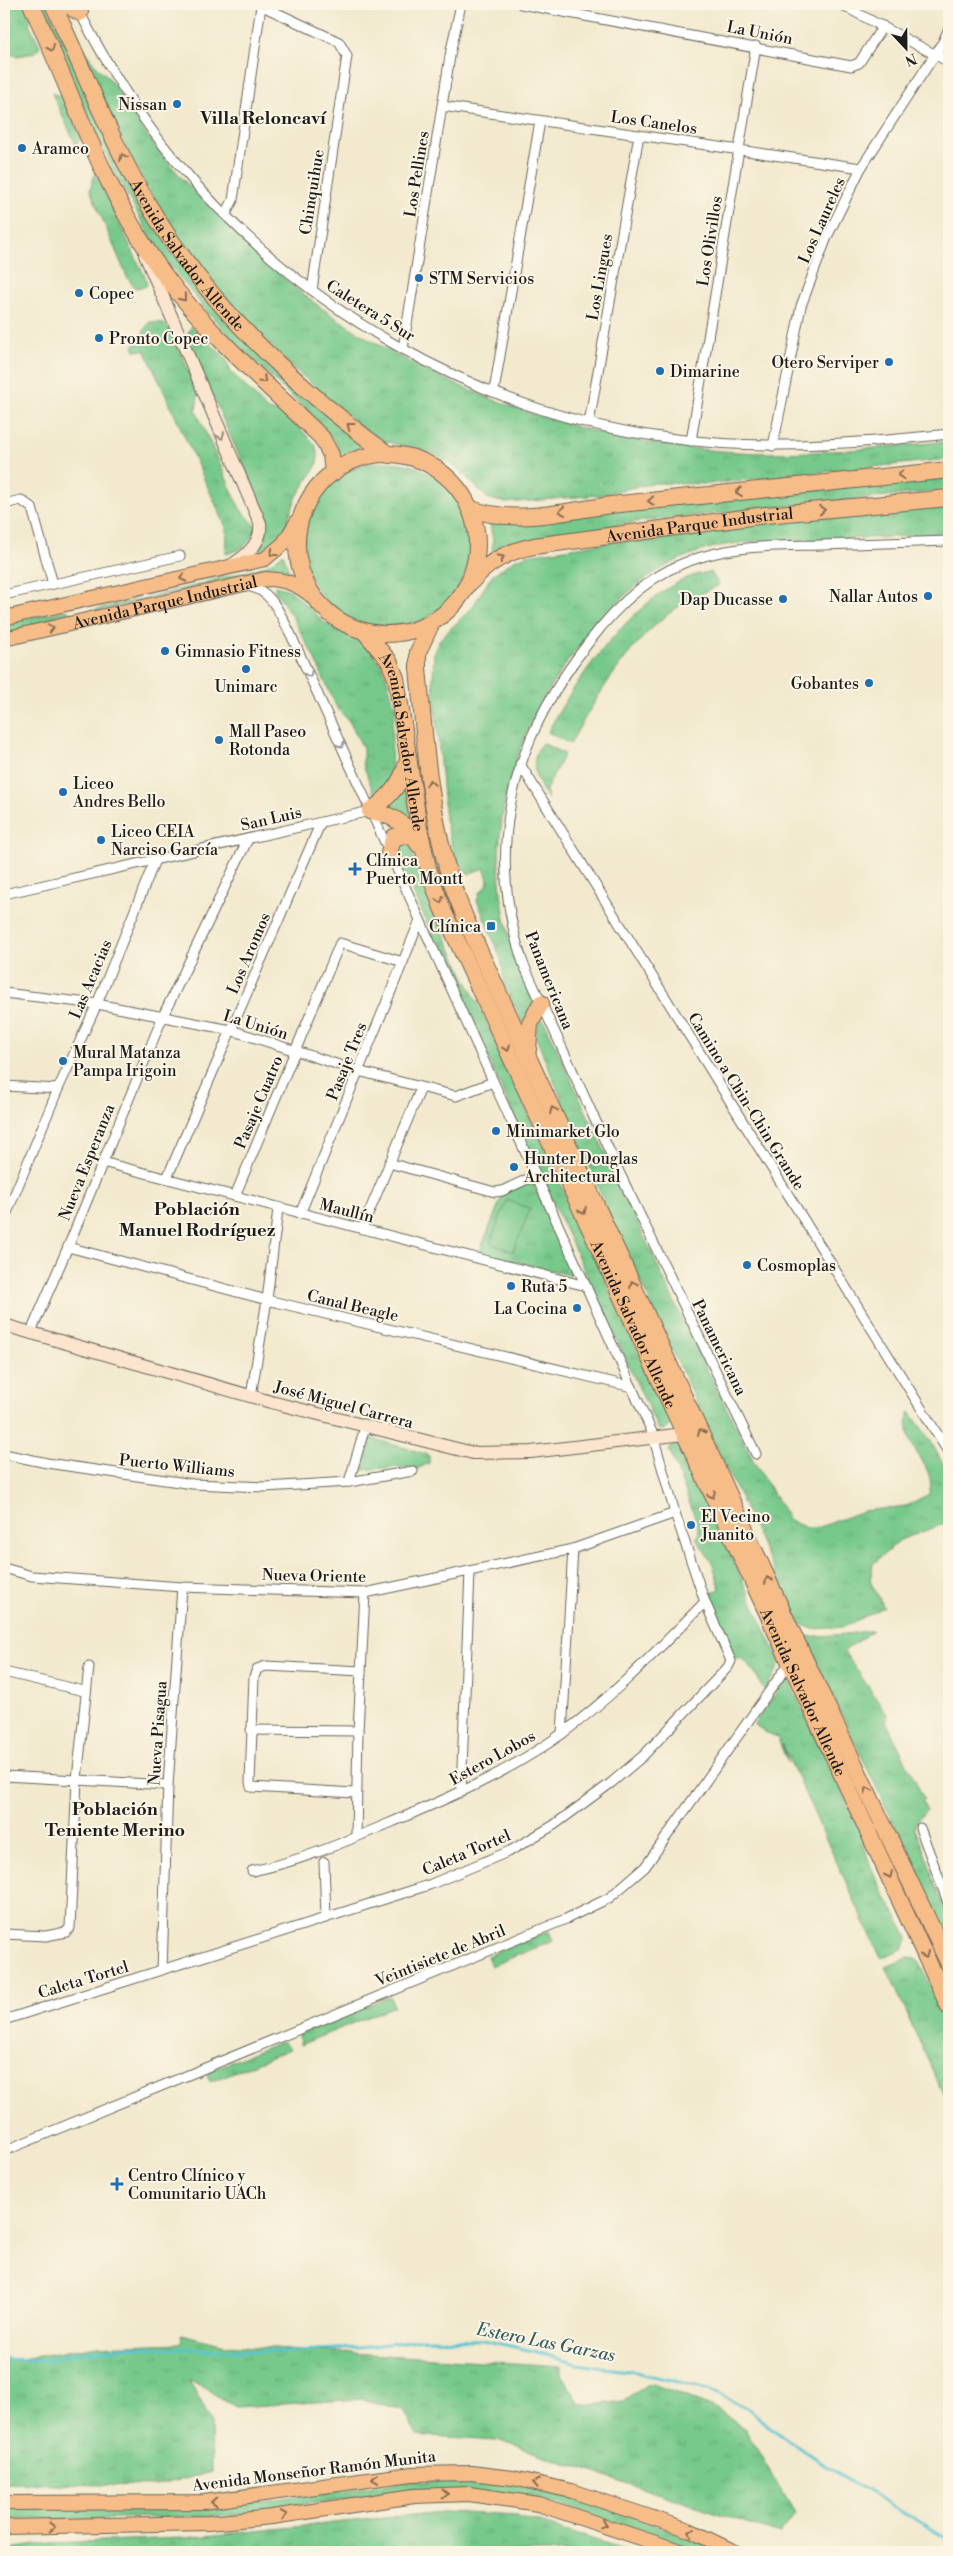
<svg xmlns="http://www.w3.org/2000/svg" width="953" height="2556" viewBox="0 0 953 2556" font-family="'Libre Bodoni',serif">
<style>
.grass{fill:url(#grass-tufts);stroke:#4a7254}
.pitch{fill:#77c98b;stroke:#4a7254}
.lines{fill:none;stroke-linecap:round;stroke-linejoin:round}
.stream{stroke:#58c4d1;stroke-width:3}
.street-casing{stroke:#67645a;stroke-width:11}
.secondary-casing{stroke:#67645a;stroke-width:14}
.primary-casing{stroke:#67645a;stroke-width:16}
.highway-casing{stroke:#67645a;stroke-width:18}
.street{stroke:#fff;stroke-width:9}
.secondary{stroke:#fce5cf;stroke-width:12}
.primary{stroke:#f7bd88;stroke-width:14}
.highway{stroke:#f7bd88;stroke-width:16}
.oneway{stroke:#8a6c52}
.oneway2{stroke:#978b7e}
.oneway3{stroke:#999}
.poi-dot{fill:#1f6fb2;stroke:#fcf5e5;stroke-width:2}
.labels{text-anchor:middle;stroke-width:4;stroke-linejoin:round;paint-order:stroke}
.street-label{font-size:16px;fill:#1c1c1c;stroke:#fcf5e5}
.poi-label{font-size:16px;fill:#1c1c1c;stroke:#fcf5e5;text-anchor:start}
.neighbourhood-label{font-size:18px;font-weight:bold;fill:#1c1c1c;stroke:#fcf5e5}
.water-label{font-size:18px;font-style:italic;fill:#345f64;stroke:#fcf5e5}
</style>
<defs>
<pattern id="grass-tufts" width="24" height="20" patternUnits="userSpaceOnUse" patternTransform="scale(1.25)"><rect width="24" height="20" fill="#77c98b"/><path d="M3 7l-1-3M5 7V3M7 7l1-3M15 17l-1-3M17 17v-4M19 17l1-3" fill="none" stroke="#66ac77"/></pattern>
</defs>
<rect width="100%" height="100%" fill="#fcf5e5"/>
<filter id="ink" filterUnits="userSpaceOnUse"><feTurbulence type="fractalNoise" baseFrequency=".02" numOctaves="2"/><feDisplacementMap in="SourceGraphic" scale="10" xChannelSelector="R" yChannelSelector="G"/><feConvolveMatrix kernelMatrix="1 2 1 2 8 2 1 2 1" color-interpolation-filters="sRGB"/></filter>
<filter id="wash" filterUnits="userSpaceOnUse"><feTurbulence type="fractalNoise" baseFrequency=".0096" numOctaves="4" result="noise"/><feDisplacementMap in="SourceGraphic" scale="20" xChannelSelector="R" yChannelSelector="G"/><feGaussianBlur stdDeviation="1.12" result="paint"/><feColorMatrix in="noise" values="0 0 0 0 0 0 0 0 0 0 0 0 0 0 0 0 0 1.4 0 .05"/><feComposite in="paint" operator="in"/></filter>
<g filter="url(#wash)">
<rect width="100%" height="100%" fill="#f2e9ce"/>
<!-- grass -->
<g class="grass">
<path d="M4,4H25L31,17L29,24L40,46L35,53L17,56L4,52Z"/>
<path d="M37,4H46L158,231L366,446L340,455L337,444L325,428L248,355L205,309L158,250L114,172Z"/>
<path d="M59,4H62C72,24 81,47 95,65C99,70 106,74 110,80C121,95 131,113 142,129C164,159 189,187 215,213C249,247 283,281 323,309C453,400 609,451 768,453C829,453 889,447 949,441V459L707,484L653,483L600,495L506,503L487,498L458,469L438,455L388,442L367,432L288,363L218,289L162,214L128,152Z"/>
<path d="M52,93L62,97L81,137L76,145Z"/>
<path d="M95,173L147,281L146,286L135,288L127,277L90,190Z"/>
<path d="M150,322L163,323L172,332L198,393L196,411L240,509L256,526C251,544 243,549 226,554L227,529L145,350L136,351L133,347Z"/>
<path d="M191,327L225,357L231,372L268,410L285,413L315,444L318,455L317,465L296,498L282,536L266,552L251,557L266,538L267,518L197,361L188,333Z"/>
<circle cx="387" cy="545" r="83"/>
<path d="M949,477V490L641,521L537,539L492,557L493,539L489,520Z"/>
<path d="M949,505V534C905,537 860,538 815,540C778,541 738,539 701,551C651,567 616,600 584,640C523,715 487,809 503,907C508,940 520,971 534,1001L523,1024L505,986L501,959L477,900L480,892L487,886L488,879L484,868L468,874L456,861L445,820L433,680L434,652L439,640L472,608L492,575L516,559L527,555L617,541H651L670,538L695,529Z"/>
<path d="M283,553L290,575L275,571H265L92,613L93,610L202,584C228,573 264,574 283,553Z"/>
<path d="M711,572L719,585C705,592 689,599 675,609C630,641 597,696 570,744L548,732C574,680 648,577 711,572Z"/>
<path d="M275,586L290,590L325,623L358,640L372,652L384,669L396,710L392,725L391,776L389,784L377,796L374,794L363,764V748L349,721L337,708L313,655L293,618L275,590Z"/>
<path d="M67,610L73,617L4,634V628L28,618Z"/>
<path d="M542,743L564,754L546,790L548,799C537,782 527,762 542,743Z"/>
<path d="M405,785L415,832L382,811Z"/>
<path d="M398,839L410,844C426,906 458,960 484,1017C541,1141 597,1265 655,1388L670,1425L666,1430L658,1429L540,1175L393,847Z"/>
<path d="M540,1019L544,1021L691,1338L754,1462L789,1520L806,1528L820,1527L863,1511L906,1506L929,1494C936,1471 917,1459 910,1439C907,1430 907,1423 908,1414L910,1412L930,1440L949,1475V1522L900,1540L873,1564L870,1581L884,1607L844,1627L813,1629L798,1623L607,1209L535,1035Z"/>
<path d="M528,1181L532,1182L572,1269L570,1275L479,1253L503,1194Z"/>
<path d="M371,1438L426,1454L429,1456V1463L417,1469L400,1467L361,1470L358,1468L368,1439Z"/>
<path d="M675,1443L680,1445L779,1660L778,1668L765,1691C758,1680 749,1655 734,1658L708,1594L720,1589L713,1564L696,1538L699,1535L698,1525L669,1449Z"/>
<path d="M873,1630L844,1651L888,1716L886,1721L924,1799L922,1801L927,1810L915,1822V1829L930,1866L934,1884L949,1917V1945L924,1891L909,1847L895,1827L805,1637L848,1634Z"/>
<path d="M786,1679L789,1681L863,1836C867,1873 893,1905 908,1938L902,1949L881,1958L782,1744L788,1763L777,1737L765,1732L754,1724Z"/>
<path d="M549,1931L553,1941L491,1966L487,1956Z"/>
<path d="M908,1958L916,1959L920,1963L949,2026V2107L886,1967Z"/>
<path d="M390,1996L394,2006L300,2045L299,2034Z"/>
<path d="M282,2041L290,2049L210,2082L207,2074L209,2071Z"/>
<path d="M181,2334L225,2345L561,2366V2374L579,2402L590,2405L624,2401L650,2383L711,2406L745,2429L795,2514L780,2534L497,2440L416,2435L404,2410L362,2399L236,2407L189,2379L211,2421L212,2472L154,2486L4,2483V2359H22L97,2346L182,2343Z"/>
<path d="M462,2479C552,2486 642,2515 725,2552H702L552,2502L401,2491L224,2516L4,2520V2509L213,2507L414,2481Z"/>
<path d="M443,2512L517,2516L634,2552H4V2550L50,2543L185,2538Z"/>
</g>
<!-- pitch -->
<path class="pitch" d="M507,1200L530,1209L513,1252L490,1243Z"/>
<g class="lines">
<!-- stream -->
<path class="stream" d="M4,2359L48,2361L76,2353L129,2347L276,2352L359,2348L423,2339L483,2340L533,2351L577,2364L635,2372L704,2388L748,2408L772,2429L841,2475L949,2539"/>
</g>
</g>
<g filter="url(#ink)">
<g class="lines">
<defs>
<g id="street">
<path d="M258,4L339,42L347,56L312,290"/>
<path d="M521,4L851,66L859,63L883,26"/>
<path d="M840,4L949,62"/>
<path d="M79,11C106,63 137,114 175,160C298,308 477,413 668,438C763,451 855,444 949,434"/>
<path d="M442,106L861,168"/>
<path d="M226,214L233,200L261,6"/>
<path d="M403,349L451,50L461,4"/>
<path d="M494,391L540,121"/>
<path d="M589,423L639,135"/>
<path d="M691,441L756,46"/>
<path d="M773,446L801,306L827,237L861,168L943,42L949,28"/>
<path d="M4,504L21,500L32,508L53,584"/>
<path d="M4,595L180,556"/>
<path d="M520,764L949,1453"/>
<path d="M4,894L370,811"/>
<path d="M4,993L97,1004L231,1030L358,1071L456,1096L493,1082"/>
<path d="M4,1086L58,1089"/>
<path d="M102,1162L586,1286"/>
<path d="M389,1163L495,1192L502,1191L534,1176"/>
<path d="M167,1178L321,822"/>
<path d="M235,1196L340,943L403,962"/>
<path d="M300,1214L420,920"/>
<path d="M4,1220L58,1089L97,1004L155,860"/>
<path d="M362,1229L421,1088"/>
<path d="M68,1247L267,1300L632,1387"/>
<path d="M30,1334L68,1247L163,1016L248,839"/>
<path d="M251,1396L267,1300L278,1209"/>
<path d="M4,1454L47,1463L193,1484L265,1487L349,1482L365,1427"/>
<path d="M756,1454L620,1174L523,963C483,845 514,737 589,642C619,603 653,571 701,557C740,545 781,546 821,545C864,544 906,542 949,541"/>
<path d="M349,1482L413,1471"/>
<path d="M4,1568L32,1576L182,1587L365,1593L573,1549L675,1513"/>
<path d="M4,1672L84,1691"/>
<path d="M251,1730L358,1731"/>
<path d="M562,1734L573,1549"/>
<path d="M4,1776L168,1785"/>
<path d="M461,1792L470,1572"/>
<path d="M355,1793L251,1787L250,1782L254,1677L257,1669L266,1666L361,1671"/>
<path d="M920,1828L949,1905"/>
<path d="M356,1837L358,1731L365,1593"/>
<path d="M324,1862L326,1918"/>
<path d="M252,1871C298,1862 342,1843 385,1825C447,1799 508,1773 563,1733C615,1695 660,1647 705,1602"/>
<path d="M4,1934L46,1936L66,1932L70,1928L77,1779L89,1667"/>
<path d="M162,1970L168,1785L182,1587"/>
<path d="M4,2020L429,1885L510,1851L554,1825L611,1783L643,1756L728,1667L731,1661L705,1602L675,1513L652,1432L291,635C280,614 271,587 244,586"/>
<path d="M4,2151L566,1919L609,1898L645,1867L790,1662"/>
</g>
<g id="secondary">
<path d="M145,255L260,523C263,543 245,557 230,566"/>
<path d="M4,1325L271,1402L473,1453L531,1452L684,1434"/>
</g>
<g id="primary">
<path d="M4,618L265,559L284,543L302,514"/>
<path id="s1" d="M4,639L265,579C287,579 303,586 319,603"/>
<path d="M4,2503L204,2502L412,2474L471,2473L513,2478L572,2491L689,2530L735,2552"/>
<path d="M4,2527L208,2523L272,2517L414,2496L469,2494L538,2504L683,2552"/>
</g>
<g id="highway">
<path d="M31,4C70,87 99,179 151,256C197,325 263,380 322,438L331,455L333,473"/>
<path id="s2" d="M53,4C86,75 115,152 157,219C215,312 301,391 389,455"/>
<path d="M66,4L80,13"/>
<circle cx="387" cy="544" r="90"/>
<path d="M469,508C517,527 570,509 620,504C730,493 839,482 949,470"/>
<path id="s3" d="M471,582C487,562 509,551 534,546L766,515L949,498"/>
<path d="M432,622L418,652V668C424,732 428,797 445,860C453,891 467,922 480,952L791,1630L949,1964"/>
<path id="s4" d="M364,631L389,661L396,678L419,828L428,868L442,908L949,2007"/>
<path d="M370,811C394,815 407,824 419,845"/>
<path d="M370,811C388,799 402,784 407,762"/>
<path d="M389,852L394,837L406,835L415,838"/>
<path d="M528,1050L530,1024L541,1003"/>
</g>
</defs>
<!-- street casing -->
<use href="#street" class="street-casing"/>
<!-- secondary casing -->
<use href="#secondary" class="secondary-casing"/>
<!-- primary casing -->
<use href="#primary" class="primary-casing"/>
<!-- highway casing -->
<use href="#highway" class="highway-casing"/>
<!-- street -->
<use href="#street" class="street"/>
<!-- secondary -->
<use href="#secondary" class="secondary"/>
<!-- primary -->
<use href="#primary" class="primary"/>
<!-- highway -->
<use href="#highway" class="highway"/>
</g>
<!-- one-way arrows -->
<defs><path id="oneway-chevron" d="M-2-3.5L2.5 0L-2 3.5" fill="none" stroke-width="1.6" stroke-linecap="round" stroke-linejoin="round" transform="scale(1.25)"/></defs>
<g class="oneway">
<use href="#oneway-chevron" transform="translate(51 48) rotate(67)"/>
<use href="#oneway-chevron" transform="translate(123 157) rotate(-115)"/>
<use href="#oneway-chevron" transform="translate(183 298) rotate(51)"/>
<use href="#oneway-chevron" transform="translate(263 380) rotate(44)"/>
<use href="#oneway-chevron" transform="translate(350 426) rotate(-143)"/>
<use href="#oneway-chevron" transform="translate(901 475) rotate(174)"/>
<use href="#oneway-chevron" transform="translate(739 492) rotate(174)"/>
<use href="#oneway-chevron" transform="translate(651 501) rotate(175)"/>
<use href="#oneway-chevron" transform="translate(822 510) rotate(-5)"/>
<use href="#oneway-chevron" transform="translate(562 511) rotate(173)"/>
<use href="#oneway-chevron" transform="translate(273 553) rotate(143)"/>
<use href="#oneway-chevron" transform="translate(501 558) rotate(-28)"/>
<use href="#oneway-chevron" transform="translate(183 578) rotate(168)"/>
<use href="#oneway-chevron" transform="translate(51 628) rotate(-13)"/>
<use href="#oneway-chevron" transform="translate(430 783) rotate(-99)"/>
<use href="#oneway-chevron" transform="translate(440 900) rotate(70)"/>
<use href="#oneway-chevron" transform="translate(507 1048) rotate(65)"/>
<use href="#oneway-chevron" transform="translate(553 1110) rotate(-115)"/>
<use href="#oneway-chevron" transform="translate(583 1211) rotate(65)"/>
<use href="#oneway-chevron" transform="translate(633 1284) rotate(-115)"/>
<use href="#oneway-chevron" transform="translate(701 1432) rotate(-114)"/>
<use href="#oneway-chevron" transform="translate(712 1495) rotate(65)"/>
<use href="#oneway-chevron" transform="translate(768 1580) rotate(-114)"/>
<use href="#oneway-chevron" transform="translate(868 1790) rotate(-116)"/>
<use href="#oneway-chevron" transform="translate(889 1875) rotate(66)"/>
<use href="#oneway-chevron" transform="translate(925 1955) rotate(66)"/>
<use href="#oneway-chevron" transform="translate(375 2479) rotate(171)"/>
<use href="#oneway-chevron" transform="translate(536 2483) rotate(-169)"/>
<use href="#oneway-chevron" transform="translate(445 2494) rotate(-1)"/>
<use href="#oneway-chevron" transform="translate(214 2502) rotate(176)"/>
<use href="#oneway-chevron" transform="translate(284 2515) rotate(-9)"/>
<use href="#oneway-chevron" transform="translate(604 2524) rotate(18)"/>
<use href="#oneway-chevron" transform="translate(52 2527) rotate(-1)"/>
<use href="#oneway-chevron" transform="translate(691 2532) rotate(-157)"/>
</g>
<use class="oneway2" href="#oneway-chevron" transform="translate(221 436) rotate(66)"/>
<g class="oneway3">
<use href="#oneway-chevron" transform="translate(309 674) rotate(65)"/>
<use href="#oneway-chevron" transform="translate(341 745) rotate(66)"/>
</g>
</g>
<!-- markers -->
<g class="poi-dot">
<circle cx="177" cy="104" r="5"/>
<circle cx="22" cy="148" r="5"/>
<circle cx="419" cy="278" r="5"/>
<circle cx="79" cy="293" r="5"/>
<circle cx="99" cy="338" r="5"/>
<circle cx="889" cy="362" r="5"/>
<circle cx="660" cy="371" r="5"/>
<circle cx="928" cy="596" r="5"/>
<circle cx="783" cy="599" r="5"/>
<circle cx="165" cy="651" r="5"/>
<circle cx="246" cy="669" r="5"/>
<circle cx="869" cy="683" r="5"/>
<circle cx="219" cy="740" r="5"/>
<circle cx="63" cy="792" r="5"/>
<circle cx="101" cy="840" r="5"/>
<path d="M352.5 861.5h5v5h5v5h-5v5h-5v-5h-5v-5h5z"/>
<rect x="486" y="921" width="10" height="10" rx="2.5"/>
<circle cx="63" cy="1061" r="5"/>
<circle cx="496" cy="1131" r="5"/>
<circle cx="514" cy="1167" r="5"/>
<circle cx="747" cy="1265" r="5"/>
<circle cx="511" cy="1286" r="5"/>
<circle cx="577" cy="1308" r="5"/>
<circle cx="691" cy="1525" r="5"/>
<path d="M114.5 2176.5h5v5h5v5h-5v5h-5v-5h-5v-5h5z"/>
</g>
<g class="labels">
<!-- street labels -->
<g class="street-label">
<text transform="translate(760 32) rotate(11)" y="6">La Unión</text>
<text transform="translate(654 122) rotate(8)" y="6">Los Canelos</text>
<text transform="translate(416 174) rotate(-81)" y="6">Los Pellines</text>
<text transform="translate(311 192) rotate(-81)" y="6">Chinquihue</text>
<text transform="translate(821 220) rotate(-66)" y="6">Los Laureles</text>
<text transform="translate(709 241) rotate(-81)" y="6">Los Olivillos</text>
<text dy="6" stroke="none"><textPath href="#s2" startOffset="286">Avenida Salvador Allende</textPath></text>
<text transform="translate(599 277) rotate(-80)" y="6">Los Lingues</text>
<text transform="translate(371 310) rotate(32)" y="6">Caletera 5 Sur</text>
<text dy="6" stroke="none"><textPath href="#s3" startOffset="241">Avenida Parque Industrial</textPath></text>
<text dy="6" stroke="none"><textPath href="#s1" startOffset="165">Avenida Parque Industrial</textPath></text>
<text dy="6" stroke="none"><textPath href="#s4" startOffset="121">Avenida Salvador Allende</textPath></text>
<text transform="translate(271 818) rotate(-13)" y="6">San Luis</text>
<text transform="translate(248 953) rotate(-67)" y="6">Los Aromos</text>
<text transform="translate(90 979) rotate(-67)" y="6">Las Acacias</text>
<text transform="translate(550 980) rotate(68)" y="6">Panamericana</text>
<text transform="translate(256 1024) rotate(17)" y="6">La Unión</text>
<text transform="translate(346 1061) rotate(-68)" y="6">Pasaje Tres</text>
<text transform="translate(747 1101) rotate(58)" y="6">Camino a Chin-Chin Grande</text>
<text transform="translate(258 1102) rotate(-67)" y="6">Pasaje Cuatro</text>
<text transform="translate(86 1162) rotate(-68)" y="6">Nueva Esperanza</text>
<text transform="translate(347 1210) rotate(14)" y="6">Maullín</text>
<text transform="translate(353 1305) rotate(13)" y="6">Canal Beagle</text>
<text dy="6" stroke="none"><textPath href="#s4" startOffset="751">Avenida Salvador Allende</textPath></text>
<text transform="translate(720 1347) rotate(64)" y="6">Panamericana</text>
<text transform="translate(344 1404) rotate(15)" y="6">José Miguel Carrera</text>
<text transform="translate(177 1465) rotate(6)" y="6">Puerto Williams</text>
<text transform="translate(314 1575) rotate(1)" y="6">Nueva Oriente</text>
<text dy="6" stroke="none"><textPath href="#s4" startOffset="1156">Avenida Salvador Allende</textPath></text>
<text transform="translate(157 1733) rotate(-86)" y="6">Nueva Pisagua</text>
<text transform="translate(492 1757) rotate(-29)" y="6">Estero Lobos</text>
<text transform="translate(466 1852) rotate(-23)" y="6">Caleta Tortel</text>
<text transform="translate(440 1955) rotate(-22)" y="6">Veintisiete de Abril</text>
<text transform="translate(83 1979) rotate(-17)" y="6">Caleta Tortel</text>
<text transform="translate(314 2470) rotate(-7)" y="6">Avenida Monseñor Ramón Munita</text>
</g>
<!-- poi labels -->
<g class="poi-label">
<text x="167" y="110" text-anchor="end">Nissan</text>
<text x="32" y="154">Aramco</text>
<text x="429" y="284">STM Servicios</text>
<text x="89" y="299">Copec</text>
<text x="109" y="344">Pronto Copec</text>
<text x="879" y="368" text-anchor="end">Otero Serviper</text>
<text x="670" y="377">Dimarine</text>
<text x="918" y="602" text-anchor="end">Nallar Autos</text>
<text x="773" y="605" text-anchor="end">Dap Ducasse</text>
<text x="175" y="657">Gimnasio Fitness</text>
<text x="859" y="689" text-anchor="end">Gobantes</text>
<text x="246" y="692" text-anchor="middle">Unimarc</text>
<text x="229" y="737">Mall Paseo<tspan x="229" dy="18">Rotonda</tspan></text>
<text x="73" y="789">Liceo<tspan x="73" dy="18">Andres Bello</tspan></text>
<text x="111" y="837">Liceo CEIA<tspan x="111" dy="18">Narciso García</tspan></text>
<text x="366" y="866">Clínica<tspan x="366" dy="18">Puerto Montt</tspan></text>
<text x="481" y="932" text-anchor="end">Clínica</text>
<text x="73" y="1058">Mural Matanza<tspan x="73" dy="18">Pampa Irigoin</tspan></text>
<text x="506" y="1137">Minimarket Glo</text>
<text x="524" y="1164">Hunter Douglas<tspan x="524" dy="18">Architectural</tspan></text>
<text x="757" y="1271">Cosmoplas</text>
<text x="521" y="1292">Ruta 5</text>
<text x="567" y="1314" text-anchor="end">La Cocina</text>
<text x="701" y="1522">El Vecino<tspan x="701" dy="18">Juanito</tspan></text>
<text x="128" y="2181">Centro Clínico y<tspan x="128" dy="18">Comunitario UACh</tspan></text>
</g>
<!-- neighbourhood labels -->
<g class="neighbourhood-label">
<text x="263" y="124">Villa Reloncaví</text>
<text x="197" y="1215">Población<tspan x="197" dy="21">Manuel Rodríguez</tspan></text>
<text x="115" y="1815">Población<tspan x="115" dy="21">Teniente Merino</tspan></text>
</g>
<!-- water labels -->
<g class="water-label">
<text transform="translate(546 2342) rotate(11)" y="6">Estero Las Garzas</text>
</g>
</g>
<!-- margin -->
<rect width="953" height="2556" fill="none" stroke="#fcf5e5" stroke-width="20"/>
<!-- north arrow -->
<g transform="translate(906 48) rotate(158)" stroke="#fcf5e5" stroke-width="4" paint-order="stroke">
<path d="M0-4L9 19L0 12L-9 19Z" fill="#1c1c1c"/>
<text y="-8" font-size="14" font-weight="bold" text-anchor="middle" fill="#1c1c1c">N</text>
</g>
</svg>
